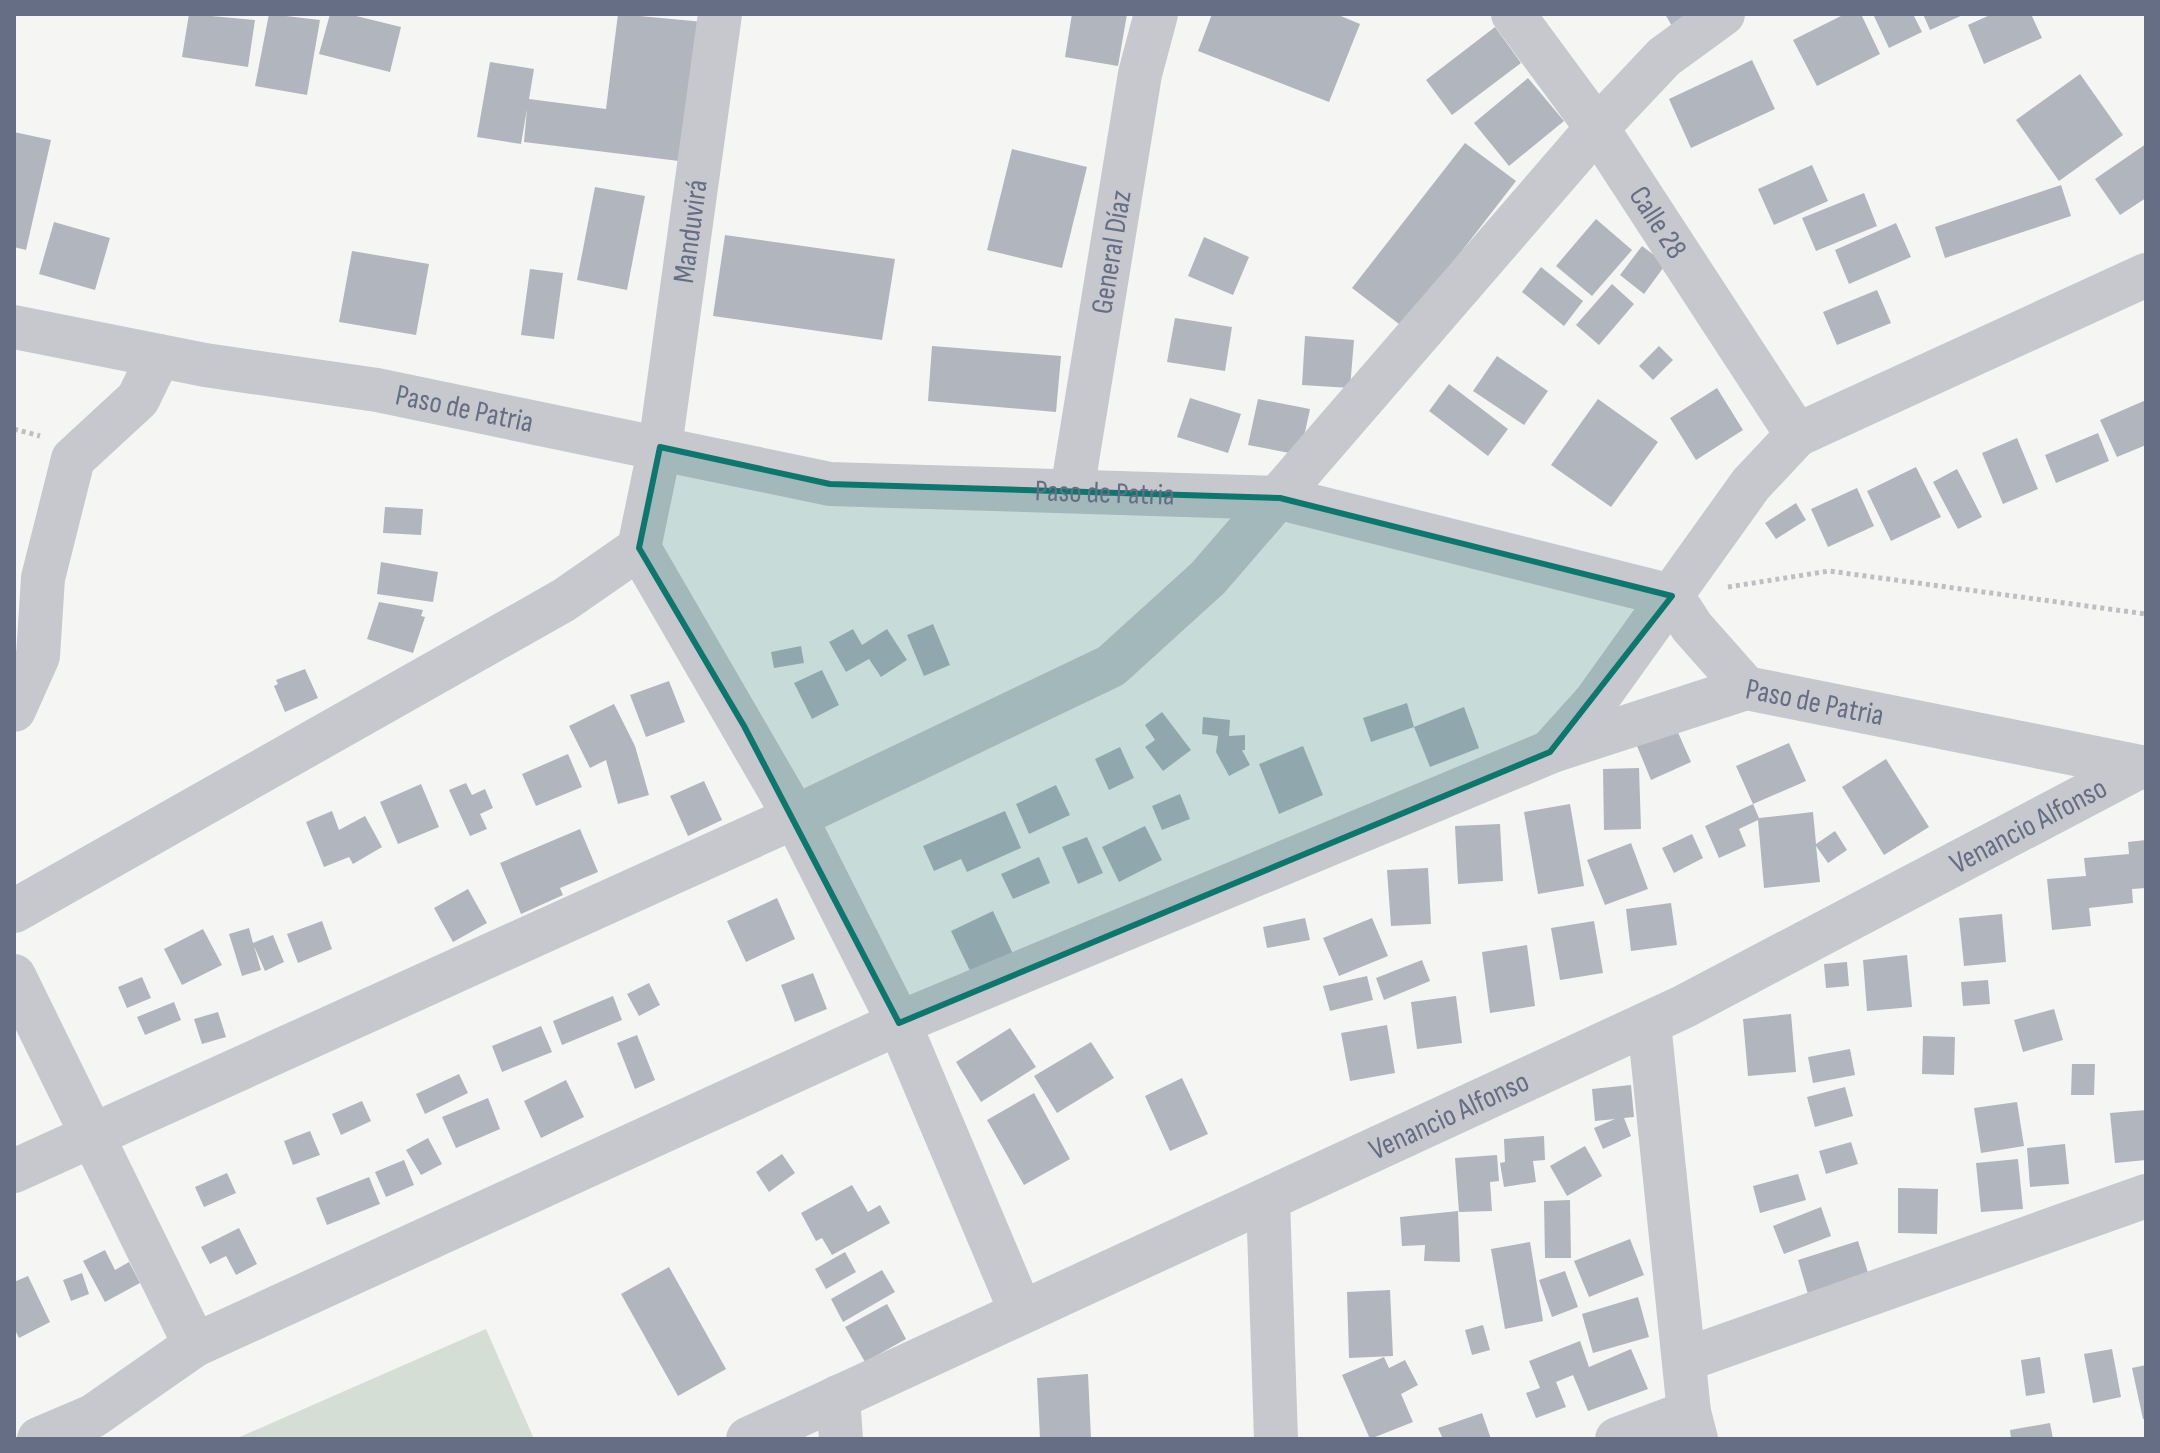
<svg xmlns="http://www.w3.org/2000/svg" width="2160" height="1453" viewBox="0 0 2160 1453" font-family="'Sofia Sans Condensed',sans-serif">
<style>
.grass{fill:#d5ded4}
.building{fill:#b1b5bd}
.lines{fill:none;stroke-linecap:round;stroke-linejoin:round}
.path{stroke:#bebfc2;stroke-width:5;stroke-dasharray:4 4;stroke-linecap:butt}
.street{stroke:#c7c8cd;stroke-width:44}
.marked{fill:#0f766e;fill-opacity:0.2;stroke:#0f766e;stroke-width:6;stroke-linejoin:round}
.labels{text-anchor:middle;stroke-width:8;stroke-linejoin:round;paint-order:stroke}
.street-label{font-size:30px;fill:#656e85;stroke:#fff}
</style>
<rect width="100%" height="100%" fill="#f5f6f3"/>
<!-- grass -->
<path class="grass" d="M486,1329L534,1439H235Z"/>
<!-- building -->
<g class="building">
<path d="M189,14L255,20L248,67L182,57Z"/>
<path d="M269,14L320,20L307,95L255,86Z"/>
<path d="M330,14H348L401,27L390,72L319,54Z"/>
<path d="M618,14L704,22L687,162L524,142L527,109L521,144L477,137L490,62L534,69L529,99L606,109Z"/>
<path d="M1072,14H1127L1118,66L1065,57Z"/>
<path d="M1212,14H1336L1360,24L1329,102L1198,51Z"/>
<path d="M1665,14H1690L1672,26Z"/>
<path d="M1845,14H1861L1880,54L1817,86L1793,40Z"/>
<path d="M1873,14H1913L1922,32L1889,48Z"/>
<path d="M1923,14H1965L1930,30Z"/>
<path d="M1992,14H2031L2042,38L1984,64L1968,25Z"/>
<path d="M1495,27L1521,63L1452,115L1426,80Z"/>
<path d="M1752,60L1775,109L1691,148L1669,99Z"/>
<path d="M2080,74L2123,135L2059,181L2016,120Z"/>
<path d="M1528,78L1564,121L1509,166L1474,123Z"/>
<path d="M14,132L51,140L26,250L14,247Z"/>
<path d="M1465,143L1516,181L1403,327L1352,288Z"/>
<path d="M2146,144V198L2120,215L2095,179Z"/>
<path d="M1012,149L1087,167L1062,268L987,250Z"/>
<path d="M1812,165L1828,201L1774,225L1758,189Z"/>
<path d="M2061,185L2071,216L1945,258L1935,227Z"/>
<path d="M595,187L645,196L627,290L577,280Z"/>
<path d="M1864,193L1877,226L1816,251L1802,218Z"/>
<path d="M1596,219L1632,250L1592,296L1556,266Z"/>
<path d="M54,222L110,238L95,290L39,274Z"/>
<path d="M1896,223L1911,257L1849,284L1835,250Z"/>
<path d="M725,235L895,259L882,340L713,316Z"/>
<path d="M1204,237L1249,257L1233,295L1188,276Z"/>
<path d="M1642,246L1666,264L1644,294L1620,275Z"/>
<path d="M352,251L429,264L416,335L339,322Z"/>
<path d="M1541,267L1583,301L1564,326L1522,292Z"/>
<path d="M530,269L563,273L554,339L521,335Z"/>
<path d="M1612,284L1634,304L1599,345L1576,325Z"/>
<path d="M1877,290L1891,323L1837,345L1823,312Z"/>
<path d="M1175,318L1232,327L1225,371L1167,362Z"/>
<path d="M1305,336L1354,340L1350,388L1302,385Z"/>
<path d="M932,346L1061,356L1056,412L928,401Z"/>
<path d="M1659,346L1673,360L1653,380L1639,366Z"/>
<path d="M1497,356L1548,391L1524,425L1473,391Z"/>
<path d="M1449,384L1508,429L1488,456L1429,411Z"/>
<path d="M1717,388L1743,430L1696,460L1670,418Z"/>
<path d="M1190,398L1241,414L1228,453L1177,437Z"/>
<path d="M1258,399L1310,409L1300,455L1248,445Z"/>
<path d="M1598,399L1658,442L1611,507L1551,465Z"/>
<path d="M2146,400V445L2117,457L2100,420Z"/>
<path d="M2098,433L2109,461L2056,483L2045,455Z"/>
<path d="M2017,438L2038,489L2003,504L1982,453Z"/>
<path d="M1916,467L1941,517L1891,541L1867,491Z"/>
<path d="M1957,469L1982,517L1958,529L1933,482Z"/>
<path d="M1857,488L1874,526L1828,547L1811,509Z"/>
<path d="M1796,503L1806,520L1776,539L1765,523Z"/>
<path d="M385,507L423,509L421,535L383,533Z"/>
<path d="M381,562L438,572L433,602L377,594Z"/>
<path d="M379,602L423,610L421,616L425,617L413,653L367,639Z"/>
<path d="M933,624L950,665L924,676L907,635Z"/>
<path d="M853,629L862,645L887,629L907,660L881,677L869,659L846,672L829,642Z"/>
<path d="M801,646L804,663L774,668L771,652Z"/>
<path d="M305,669L318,698L285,712L274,686L278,684L276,680Z"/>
<path d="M822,670L839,705L812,719L794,683Z"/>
<path d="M669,681L685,722L646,737L630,695Z"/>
<path d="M1407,703L1414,727L1371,742L1363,718Z"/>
<path d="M614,704L635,746L649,795L618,804L606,760L590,768L569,726Z"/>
<path d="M1464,707L1479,748L1430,767L1414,727Z"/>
<path d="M1162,712L1191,750L1163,771L1145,747L1155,740L1145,725Z"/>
<path d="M1203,717L1230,720L1229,736L1245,735V750H1242L1250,765L1229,776L1216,752L1218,736L1202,734Z"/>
<path d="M1676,728L1691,762L1651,780L1637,746Z"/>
<path d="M1789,743L1806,781L1753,804L1736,766Z"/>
<path d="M1303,746L1323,795L1279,814L1259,764Z"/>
<path d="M1120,747L1134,778L1109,790L1095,759Z"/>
<path d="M568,754L582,787L536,806L522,774Z"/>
<path d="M1886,759L1929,827L1884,855L1842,787Z"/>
<path d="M1639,768L1641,829L1604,830L1603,769Z"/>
<path d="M704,781L722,820L688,836L670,796Z"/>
<path d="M466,783L472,795L485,789L493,808L480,814L487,829L470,836L449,790Z"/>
<path d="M421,784L439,827L398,844L380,802Z"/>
<path d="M1056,785L1070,815L1029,834L1016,804Z"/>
<path d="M1180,794L1190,819L1162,830L1152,806Z"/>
<path d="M1570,804L1584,886L1538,894L1524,812Z"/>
<path d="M1753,804L1759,818L1813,812L1816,844L1835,831L1847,850L1828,863L1816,846L1820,882L1764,888L1758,820L1739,829L1746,846L1719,858L1705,826Z"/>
<path d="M332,811L339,830L365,816L382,847L353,864L349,857L324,867L306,822Z"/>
<path d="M1005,811L1021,848L967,872L961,859L934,871L923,846Z"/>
<path d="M1500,824L1503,881L1458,884L1455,826Z"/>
<path d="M1145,826L1162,860L1119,882L1102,847Z"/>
<path d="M580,829L598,872L560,888L563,895L521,914L500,863Z"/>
<path d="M1692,834L1703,858L1674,873L1662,848Z"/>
<path d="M1087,837L1103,873L1078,884L1062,847Z"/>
<path d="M2146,840V888L2132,889L2133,903L2089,908L2091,926L2052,930L2047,879L2086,876L2084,858L2129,854L2128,842Z"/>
<path d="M1631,843L1648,889L1605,905L1587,860Z"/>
<path d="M1039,857L1050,883L1013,899L1001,874Z"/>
<path d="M1428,868L1431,924L1391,926L1387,870Z"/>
<path d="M468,889L487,923L453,942L434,908Z"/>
<path d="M777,898L795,939L746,962L727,921Z"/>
<path d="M1671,903L1677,945L1631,951L1626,909Z"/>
<path d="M993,911L1013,954L971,973L951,931Z"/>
<path d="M2002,914L2006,962L1964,966L1959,918Z"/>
<path d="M1305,918L1310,940L1267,948L1263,927Z"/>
<path d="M1372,918L1388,956L1339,976L1323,938Z"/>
<path d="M322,921L332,949L298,963L287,934Z"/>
<path d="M1594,921L1603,973L1560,980L1551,928Z"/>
<path d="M249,928L253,943L273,935L284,962L265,971L254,946L261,970L242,976L229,934Z"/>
<path d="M203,929L222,965L182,985L164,949Z"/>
<path d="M1527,945L1535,1006L1490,1013L1482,952Z"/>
<path d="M1907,955L1912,1007L1867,1011L1863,960Z"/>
<path d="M1422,960L1430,981L1384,1000L1376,978Z"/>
<path d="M1847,962L1849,986L1826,988L1824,964Z"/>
<path d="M813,973L827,1009L795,1022L781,985Z"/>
<path d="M1367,976L1373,1000L1330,1011L1323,986Z"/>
<path d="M142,977L151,998L127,1008L118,987Z"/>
<path d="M1988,980L1990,1004L1963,1006L1961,982Z"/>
<path d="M649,983L660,1005L639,1016L627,994Z"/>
<path d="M613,996L622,1020L562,1045L553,1021Z"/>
<path d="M1456,996L1462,1043L1417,1049L1411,1002Z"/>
<path d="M174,1002L181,1020L145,1035L137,1017Z"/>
<path d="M2054,1009L2063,1040L2023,1052L2014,1020Z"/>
<path d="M218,1012L226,1037L202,1044L194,1019Z"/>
<path d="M1791,1014L1796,1072L1748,1076L1743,1019Z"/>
<path d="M1387,1025L1395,1073L1350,1081L1341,1033Z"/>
<path d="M541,1026L552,1052L502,1072L492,1046Z"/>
<path d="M1010,1028L1036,1067L981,1102L956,1062Z"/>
<path d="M637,1035L655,1080L635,1089L617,1043Z"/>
<path d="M1923,1036L1955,1037L1954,1075L1922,1074Z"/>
<path d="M1091,1042L1114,1078L1057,1113L1034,1076Z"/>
<path d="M1850,1049L1855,1075L1813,1083L1808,1057Z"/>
<path d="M2072,1064H2095L2094,1095H2071Z"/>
<path d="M459,1074L468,1093L425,1114L416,1094Z"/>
<path d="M1182,1078L1208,1134L1170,1151L1145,1096Z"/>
<path d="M566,1080L584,1117L541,1138L524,1101Z"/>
<path d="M1631,1085L1634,1117L1624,1118L1631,1136L1603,1149L1594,1128L1615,1119L1595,1121L1592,1089Z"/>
<path d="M1845,1087L1853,1116L1815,1127L1807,1097Z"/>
<path d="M1034,1093L1070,1159L1024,1185L987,1120Z"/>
<path d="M488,1098L500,1129L456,1148L442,1117Z"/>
<path d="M362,1101L371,1121L341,1135L332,1114Z"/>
<path d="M2017,1102L2024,1146L1981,1153L1974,1108Z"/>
<path d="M2146,1110V1160L2115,1163L2110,1113Z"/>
<path d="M310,1131L320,1155L293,1165L284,1141Z"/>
<path d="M1544,1136L1545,1160L1533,1161L1536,1182L1504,1187L1500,1163L1505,1162L1504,1139Z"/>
<path d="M428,1138L442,1164L421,1175L406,1150Z"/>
<path d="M1851,1142L1858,1164L1826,1174L1819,1151Z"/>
<path d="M2065,1144L2069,1184L2030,1187L2027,1148Z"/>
<path d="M1585,1146L1602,1176L1567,1196L1550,1166Z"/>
<path d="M782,1154L795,1173L769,1192L756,1172Z"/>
<path d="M1497,1155L1499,1181L1490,1182L1492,1211L1459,1212L1455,1158Z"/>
<path d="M2018,1159L2023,1209L1981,1212L1976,1163Z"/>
<path d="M404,1160L414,1185L386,1197L375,1172Z"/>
<path d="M227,1173L236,1193L204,1207L195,1187Z"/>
<path d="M1798,1174L1806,1200L1760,1213L1753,1186Z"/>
<path d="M369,1177L380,1204L327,1225L316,1198Z"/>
<path d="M852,1185L868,1212L880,1205L890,1223L832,1255L822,1238L816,1241L801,1213Z"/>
<path d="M1898,1188L1938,1189L1937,1234L1898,1233Z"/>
<path d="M1570,1200L1571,1258H1545L1544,1201Z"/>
<path d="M1821,1207L1831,1236L1784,1254L1773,1226Z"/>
<path d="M1458,1211L1460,1262L1424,1261L1425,1245L1402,1246L1400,1217Z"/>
<path d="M239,1228L257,1264L236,1275L226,1256L210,1264L201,1247Z"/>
<path d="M1630,1239L1644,1275L1589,1297L1574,1261Z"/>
<path d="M1858,1241L1871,1282L1810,1301L1798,1260Z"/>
<path d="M1530,1242L1543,1321L1505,1329L1491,1249Z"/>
<path d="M105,1250L115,1270L129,1262L140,1283L105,1302L83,1261Z"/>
<path d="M845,1252L856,1272L826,1289L815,1269Z"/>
<path d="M669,1267L726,1369L678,1396L621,1294Z"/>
<path d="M882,1270L895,1292L843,1322L831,1299Z"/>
<path d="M1565,1271L1578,1307L1552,1317L1539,1280Z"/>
<path d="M82,1273L89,1294L71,1301L63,1280Z"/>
<path d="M28,1276L50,1322L19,1338L14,1328V1282Z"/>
<path d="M1390,1290L1393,1356L1349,1358L1347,1292Z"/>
<path d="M1638,1297L1649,1337L1593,1353L1582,1314Z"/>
<path d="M887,1304L906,1339L865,1362L845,1327Z"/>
<path d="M1483,1325L1490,1350L1472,1355L1465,1330Z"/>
<path d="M1580,1341L1589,1367L1631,1349L1648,1389L1588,1411L1573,1375L1556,1382L1566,1407L1536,1418L1526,1393L1540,1388L1529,1361Z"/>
<path d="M2112,1349L2121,1397L2093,1403L2084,1354Z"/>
<path d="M1384,1357L1389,1368L1405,1360L1418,1385L1401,1394L1413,1422L1370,1439L1342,1375Z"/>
<path d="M2040,1357L2045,1393L2026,1396L2021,1360Z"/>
<path d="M2146,1365V1419H2143L2132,1368Z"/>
<path d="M1088,1374L1091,1439H1040L1037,1378Z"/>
<path d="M1482,1413L1491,1439H1443L1438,1428Z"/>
<path d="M2050,1423L2053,1439H2011L2010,1430Z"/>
</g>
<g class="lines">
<!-- path -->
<g class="path">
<path d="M14,429L40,436"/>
<path d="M1728,587L1829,571L2146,614"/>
</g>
<!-- street -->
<g class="street">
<path id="s1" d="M1513,14L1597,128L1797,435"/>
<path id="s2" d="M14,327L205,365L377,390L830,484L1280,498L1672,596L1692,627L1746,688L2146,768"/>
<path id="s3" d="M1072,491L1140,74L1156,14"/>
<path d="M639,548L795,817L899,1023L1021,1312"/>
<path d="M14,710L38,656L43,578L73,459L138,399L159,356"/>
<path d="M1552,751L1746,688"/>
<path id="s4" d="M14,911L564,600L639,548L660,447L720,14"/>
<path d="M14,976L195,1345"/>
<path d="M1649,1023L1689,1412L1696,1439"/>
<path d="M14,1171L795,817L1111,666L1208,578L1597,128L1664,57L1723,14"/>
<path d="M1268,1199L1276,1439"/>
<path d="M1684,1360L2146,1196"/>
<path d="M838,1397L841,1439"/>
<path d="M39,1439L93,1416L195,1345L899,1023L1550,752L1595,702L1751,484L1797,435L2146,275"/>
<path id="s5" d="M748,1439L1683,1007L2139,767"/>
<path d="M1617,1439L1689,1412"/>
</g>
</g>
<!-- marked area -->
<path class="marked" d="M660,447L830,484L1280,498L1672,596L1550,752L899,1023L744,726L639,548Z"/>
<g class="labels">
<!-- street labels -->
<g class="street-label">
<text dy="10" stroke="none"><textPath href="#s1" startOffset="254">Calle 28</textPath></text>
<text dy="10" stroke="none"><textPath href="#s4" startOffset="1044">Manduvirá</textPath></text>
<text dy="10" stroke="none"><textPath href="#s3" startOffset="242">General Díaz</textPath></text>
<text dy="10" stroke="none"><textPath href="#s2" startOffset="458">Paso de Patria</textPath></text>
<text dy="10" stroke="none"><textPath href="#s2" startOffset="1106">Paso de Patria</textPath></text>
<text dy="10" stroke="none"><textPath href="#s2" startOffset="1874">Paso de Patria</textPath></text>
<text dy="10" stroke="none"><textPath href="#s5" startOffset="1420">Venancio Alfonso</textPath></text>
<text dy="10" stroke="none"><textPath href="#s5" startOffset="772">Venancio Alfonso</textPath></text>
</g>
</g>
<!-- border -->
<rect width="2160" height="1453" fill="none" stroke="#656e85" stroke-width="32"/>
</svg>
